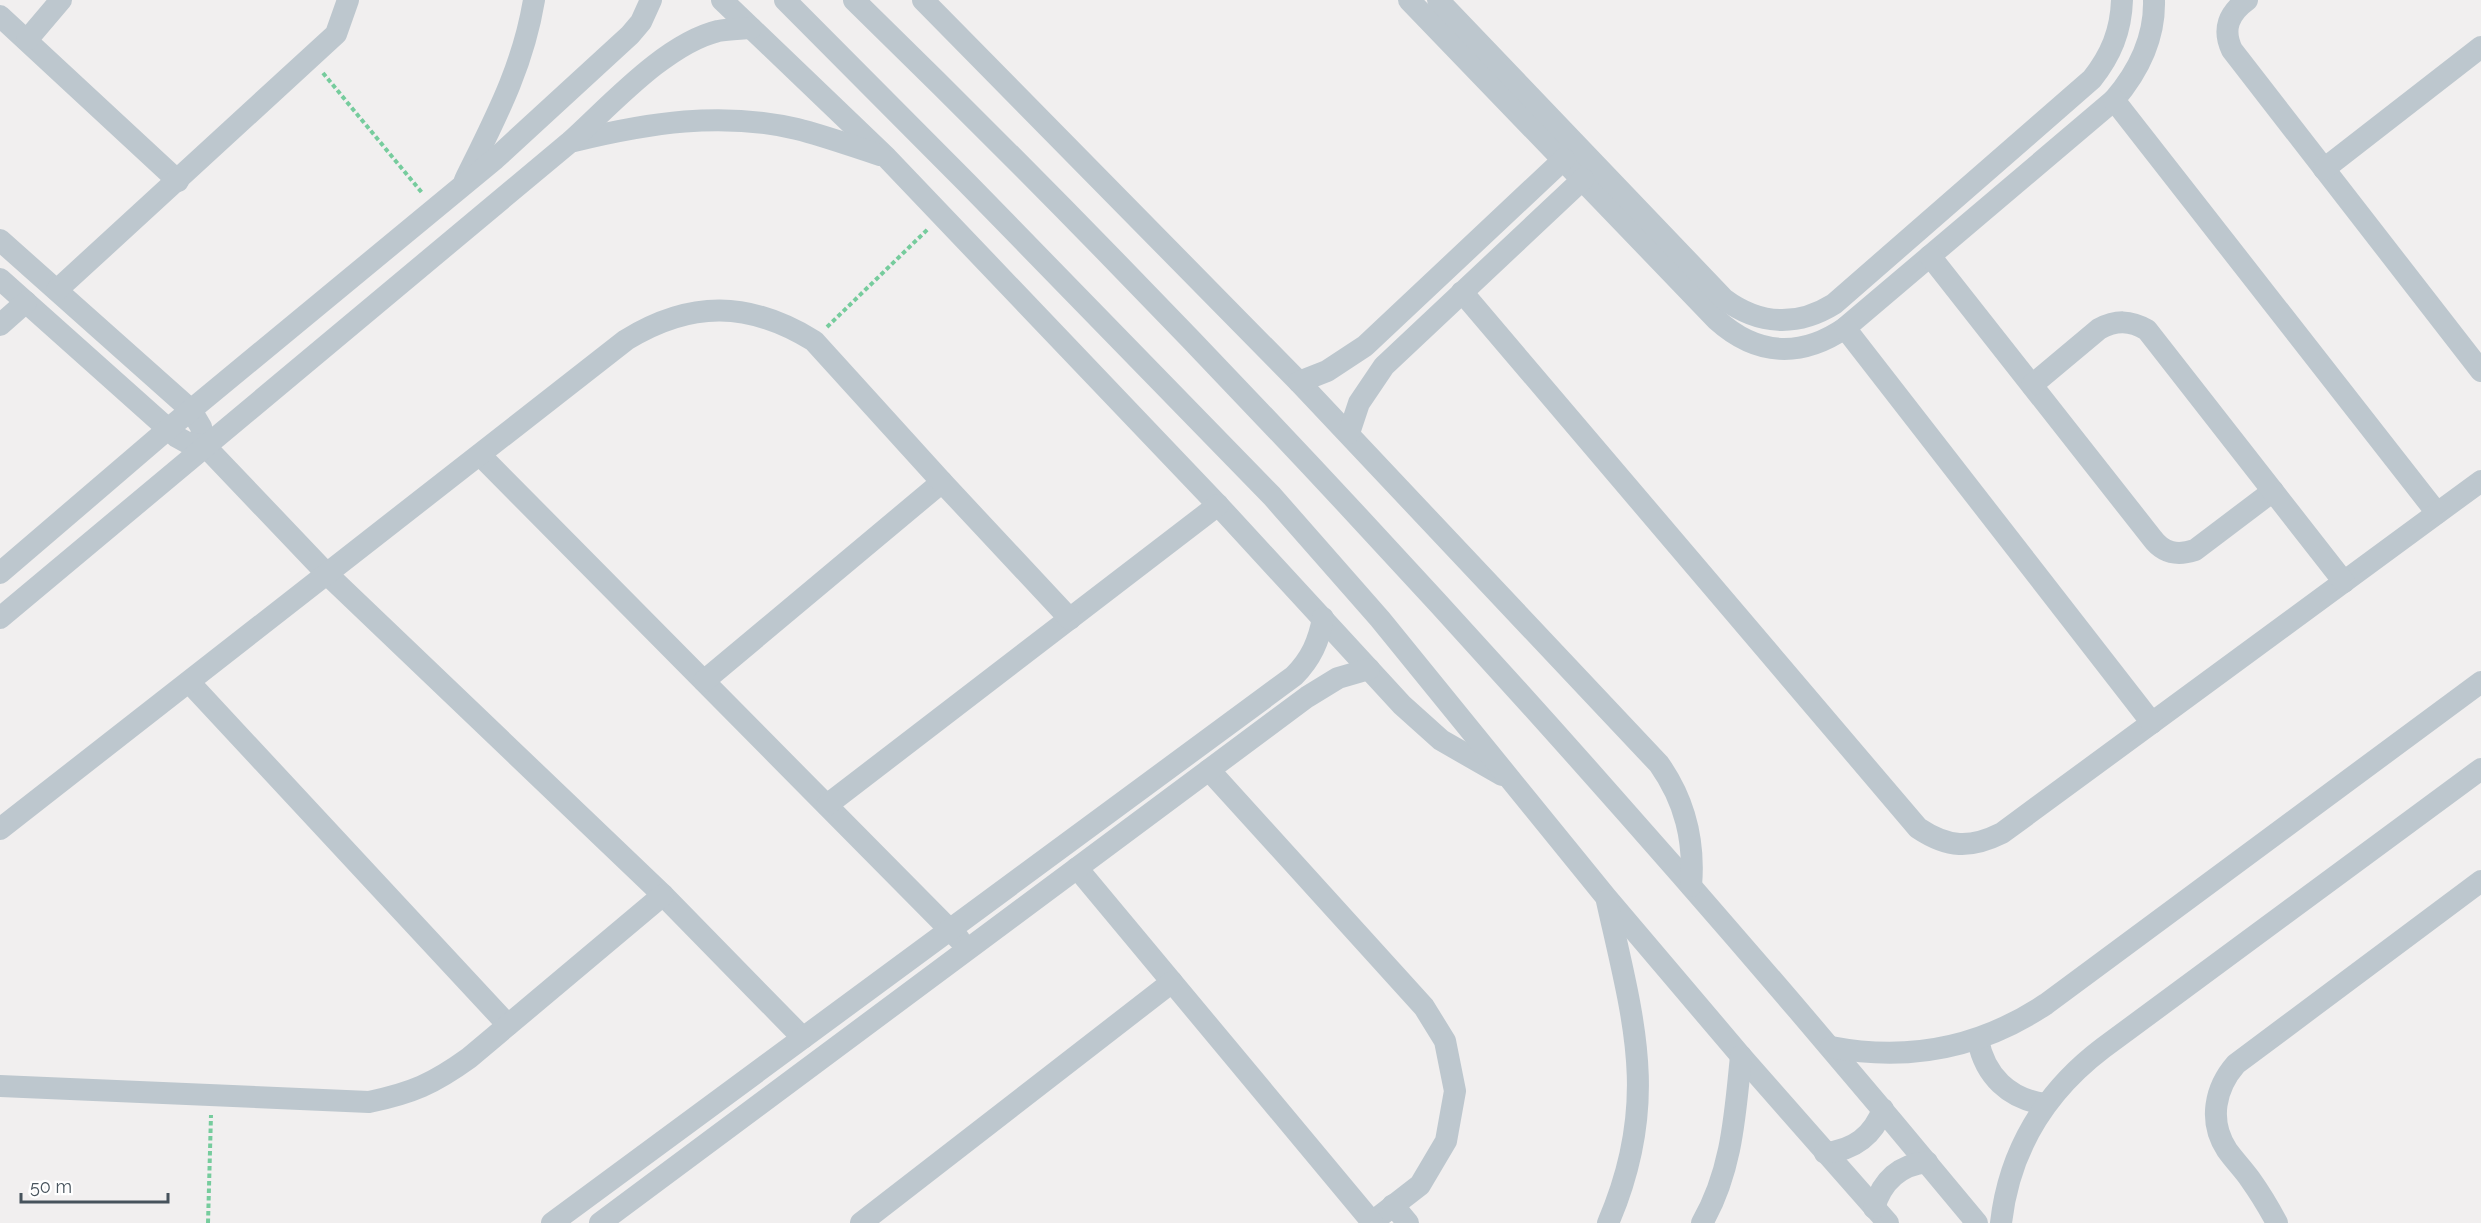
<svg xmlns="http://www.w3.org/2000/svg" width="2481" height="1223" viewBox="0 0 2481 1223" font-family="Raleway,sans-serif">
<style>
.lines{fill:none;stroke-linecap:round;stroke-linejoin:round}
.path{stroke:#76cc9d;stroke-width:4;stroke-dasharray:4.5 3;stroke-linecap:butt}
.minor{stroke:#bdc7ce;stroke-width:22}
</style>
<rect width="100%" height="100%" fill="#f1efef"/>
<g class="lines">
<!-- path -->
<g class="path">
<path d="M323,73L423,194"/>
<path d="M827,327L929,228"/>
<path d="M208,1223L211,1115"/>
</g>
<!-- minor -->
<g class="minor">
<path d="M722,0L887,158L1218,505L1402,705L1441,740L1502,775"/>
<path d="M785,0L967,183L1272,496L1380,619L1606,897L1741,1056L1888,1223"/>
<path d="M854,0C1251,387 1624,796 1977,1223"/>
<path d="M923,0L1299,382L1659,764C1685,801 1695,840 1691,886"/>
<path d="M1409,0L1717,320C1757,356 1801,358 1845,328L2114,100C2138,72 2155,38 2154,0"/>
<path d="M1438,0L1724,299C1759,325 1797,327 1834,304L2092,79C2111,55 2121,31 2122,0"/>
<path d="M2247,0C2229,13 2222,29 2232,50L2481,371"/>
<path d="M0,16L178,181"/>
<path d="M27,40L61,0"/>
<path d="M2114,100L2437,513"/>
<path d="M574,141C648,123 721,111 797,129C825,136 852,146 880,155"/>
<path d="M2324,169L2481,47"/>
<path d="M465,180C495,119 523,67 534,0"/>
<path d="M0,240L191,410L201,427L205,446"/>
<path d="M1930,256L2152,538C2163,553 2177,556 2195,550L2273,491"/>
<path d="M0,279L177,437L186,442L205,446L327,574L663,895L803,1038"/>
<path d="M57,290L336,34L348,0"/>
<path d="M1462,292L1918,828C1948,848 1970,849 2002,833L2481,481"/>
<path d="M0,325L26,302"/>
<path d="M1845,328L2152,723"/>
<path d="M1299,382L1327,371L1365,346L1564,159"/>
<path d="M2032,385L2099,329C2116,320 2130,320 2147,330L2344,582"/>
<path d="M1349,433L1359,403L1384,366L1583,179"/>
<path d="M480,455L959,939"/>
<path d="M0,573L168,429L495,159L630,35L641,22L651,0"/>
<path d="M0,618L570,142C610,106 665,44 718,31C729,29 740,29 751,28"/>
<path d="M704,681L942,482"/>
<path d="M189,682L508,1025"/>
<path d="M1209,770L1424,1007L1445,1041L1455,1091L1446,1141L1420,1185L1371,1223"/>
<path d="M827,805L1218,505"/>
<path d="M0,829L626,340C691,300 749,301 814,341L942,482L1070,619"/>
<path d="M1077,868L1372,1222"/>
<path d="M1607,901C1634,1022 1660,1103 1608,1223"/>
<path d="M1978,1040C1985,1076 2009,1099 2045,1104"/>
<path d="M1831,1047C1909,1062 1980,1048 2046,1004L2481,682"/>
<path d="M0,1086L369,1102C412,1093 433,1084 469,1058L663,895"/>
<path d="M1825,1153C1854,1150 1873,1136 1883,1109"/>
<path d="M1393,1205L1408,1223"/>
<path d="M1874,1208C1882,1181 1899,1165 1927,1162"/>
<path d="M552,1223L1294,676C1311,659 1319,641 1323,618"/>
<path d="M600,1223L1307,697L1338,678L1369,669"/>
<path d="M861,1223L1172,982"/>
<path d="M1702,1223C1732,1171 1735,1115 1741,1056"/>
<path d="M2001,1223C2009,1151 2045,1092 2103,1048L2481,769"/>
<path d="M2277,1223C2269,1208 2260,1193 2250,1179C2243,1169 2234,1160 2227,1150C2208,1121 2215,1088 2236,1064L2481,881"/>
</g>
</g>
<!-- scale -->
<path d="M21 1193v9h147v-9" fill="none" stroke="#47535c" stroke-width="3"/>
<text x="30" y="1193" font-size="18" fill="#47535c" stroke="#ffffff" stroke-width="4.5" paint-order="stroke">50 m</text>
</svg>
